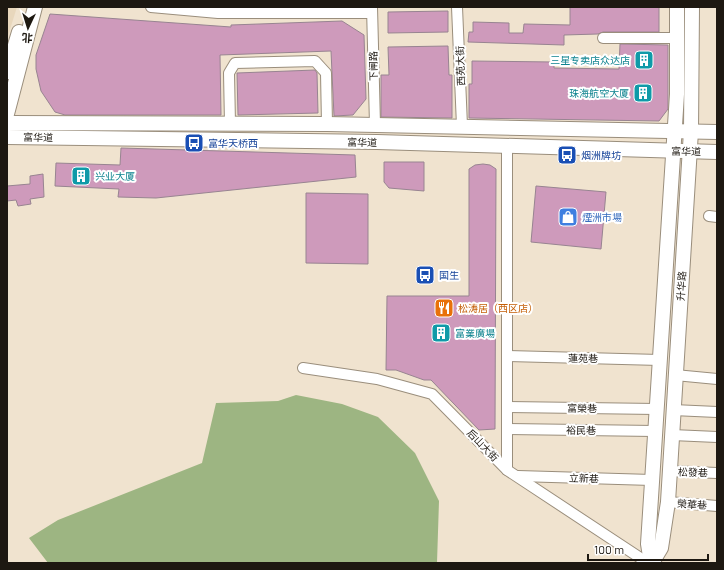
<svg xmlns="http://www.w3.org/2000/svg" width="724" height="570" viewBox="0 0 724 570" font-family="Barlow,'Noto Sans SC',sans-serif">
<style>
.built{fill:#e8d7bc}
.forest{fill:#9db582}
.building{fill:#ce9abb;stroke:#988491}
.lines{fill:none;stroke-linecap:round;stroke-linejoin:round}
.minor-casing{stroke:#9a8e7c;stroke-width:12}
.secondary-casing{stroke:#9a8e7c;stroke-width:16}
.minor{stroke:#fff;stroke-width:10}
.secondary{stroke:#fff;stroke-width:14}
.labels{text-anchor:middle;stroke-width:4;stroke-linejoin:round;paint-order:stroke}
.culture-label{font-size:10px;fill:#0d838f;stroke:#fff;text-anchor:end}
.street-label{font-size:10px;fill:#1d1811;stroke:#fff}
.transit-label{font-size:10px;fill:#164399;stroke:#fff;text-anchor:start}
.shop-label{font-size:10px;fill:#366cbe;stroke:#fff;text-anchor:start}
.food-label{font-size:10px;fill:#c56008;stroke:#fff;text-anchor:start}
</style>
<rect width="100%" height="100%" fill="#f0e3cf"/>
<!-- built -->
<path class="built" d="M7,7H17L7,39Z"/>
<!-- forest -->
<path class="forest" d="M296,395L342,404L378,417L415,453L439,501L437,563H48L29,538L58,520L202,463L216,403L278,401Z"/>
<!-- building -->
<g class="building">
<path d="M570,7H659V32H603L598,34L564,35V45L468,42L469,32H473V22L509,23V33H523L524,24L570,25Z"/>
<path d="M448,11V32L388,33V12Z"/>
<path d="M50,14L231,27V25L342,21L364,35L366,99L353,115L334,116L331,51L220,55L221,115H65L55,112L41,91L36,69V55Z"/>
<path d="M620,44L668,45V109L659,121L469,118V84H472V61L554,62V68L619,69Z"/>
<path d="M448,46L449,75H452V118L381,117V75H389L388,47Z"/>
<path d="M315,70L317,73L318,113L238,115L237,73Z"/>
<path d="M121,148L355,155L356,177L156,198L118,197L119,189L55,186L56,163L120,165Z"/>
<path d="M384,162H424V191L389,188L384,182Z"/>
<path d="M483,164L490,165L496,169L495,429L479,430L431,380H424L396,370H386L387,296H469V169L475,165Z"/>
<path d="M43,174L44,197L30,199L31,204L18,206L16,200L7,201V186L30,184V176Z"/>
<path d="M536,186L606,192L601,249L531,242Z"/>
<path d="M306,193L368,194V264L306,263Z"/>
</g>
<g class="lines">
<defs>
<g id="minor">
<path d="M151,7L218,13H372"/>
<path d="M372,7L375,125"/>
<path d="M457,7L462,126"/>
<path d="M603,38H677"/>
<path d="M230,124L229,73L235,63L315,61L326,73L327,124"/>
<path d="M709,216L717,217"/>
<path d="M507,356L660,360"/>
<path d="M303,368L377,379L432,394L507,470L648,563"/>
<path d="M675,375L717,379"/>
<path d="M507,407L657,409"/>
<path d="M673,410L717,412"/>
<path d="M507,429L655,431"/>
<path d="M672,435L717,437"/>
<path d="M507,470V146"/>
<path d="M669,471L717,473"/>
<path d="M518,476L652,480"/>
<path d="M668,502L717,506"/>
</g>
<g id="secondary">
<path d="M7,72L19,32"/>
<path d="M7,114L35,7"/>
<path d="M7,123L327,124L717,132"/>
<path d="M7,137L377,142L717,152"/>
<path d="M651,563L648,544L677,94V7"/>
<path d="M652,563L661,548L668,502L691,131L692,7"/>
</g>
</defs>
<!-- minor casing -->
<use href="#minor" class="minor-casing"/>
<!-- secondary casing -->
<use href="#secondary" class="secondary-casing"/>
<!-- minor -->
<use href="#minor" class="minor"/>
<!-- secondary -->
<use href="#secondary" class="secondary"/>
</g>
<!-- icons -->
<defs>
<symbol id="building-square" viewBox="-11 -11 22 22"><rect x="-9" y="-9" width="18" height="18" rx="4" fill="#0f9aa8" stroke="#fff"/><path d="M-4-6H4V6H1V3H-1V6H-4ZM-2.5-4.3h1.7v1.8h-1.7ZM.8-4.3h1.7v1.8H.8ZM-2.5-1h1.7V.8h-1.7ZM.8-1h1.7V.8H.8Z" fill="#fff"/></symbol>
<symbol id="bus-square" viewBox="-11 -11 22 22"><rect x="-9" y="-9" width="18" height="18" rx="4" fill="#1a4fb4" stroke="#fff"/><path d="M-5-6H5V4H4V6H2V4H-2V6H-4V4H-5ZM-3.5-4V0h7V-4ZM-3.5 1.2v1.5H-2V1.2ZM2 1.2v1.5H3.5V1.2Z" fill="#fff"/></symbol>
<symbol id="shop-square" viewBox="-11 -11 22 22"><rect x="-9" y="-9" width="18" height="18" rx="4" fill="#3f7fe0" stroke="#fff"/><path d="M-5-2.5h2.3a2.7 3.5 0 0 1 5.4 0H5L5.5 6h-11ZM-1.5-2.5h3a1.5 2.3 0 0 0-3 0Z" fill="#fff"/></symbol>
<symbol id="restaurant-square" viewBox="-11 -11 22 22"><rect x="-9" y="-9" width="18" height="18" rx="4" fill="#e8710a" stroke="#fff"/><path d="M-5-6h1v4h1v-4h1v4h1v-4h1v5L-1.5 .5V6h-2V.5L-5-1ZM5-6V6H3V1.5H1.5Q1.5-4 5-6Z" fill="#fff"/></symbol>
</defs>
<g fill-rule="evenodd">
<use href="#building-square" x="633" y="49" width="22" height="22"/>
<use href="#building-square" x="632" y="82" width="22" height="22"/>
<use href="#bus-square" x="183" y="132" width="22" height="22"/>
<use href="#bus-square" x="556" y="144" width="22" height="22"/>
<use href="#building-square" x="70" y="165" width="22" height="22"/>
<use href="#shop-square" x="557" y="206" width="22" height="22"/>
<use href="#bus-square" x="414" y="264" width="22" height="22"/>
<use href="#restaurant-square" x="433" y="297" width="22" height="22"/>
<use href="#building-square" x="430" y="322" width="22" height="22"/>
</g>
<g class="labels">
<!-- culture labels -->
<g class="culture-label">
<text x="630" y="64">三星专卖店众达店</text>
<text x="629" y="97">珠海航空大厦</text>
<text x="95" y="180" text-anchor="start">兴业大厦</text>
<text x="455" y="337" text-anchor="start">富業廣場</text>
</g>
<!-- street labels -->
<g class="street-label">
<text transform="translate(373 66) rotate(-91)" y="4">下闸路</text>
<text transform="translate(460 66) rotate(-92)" y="4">西苑大街</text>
<text transform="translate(38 137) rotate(1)" y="4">富华道</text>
<text transform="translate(362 142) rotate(1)" y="4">富华道</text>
<text transform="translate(686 151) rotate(1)" y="4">富华道</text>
<text transform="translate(681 286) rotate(-86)" y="4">升华路</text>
<text transform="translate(583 358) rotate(1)" y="4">蓮苑巷</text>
<text transform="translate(582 408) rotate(1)" y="4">富榮巷</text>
<text transform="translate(581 430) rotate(1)" y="4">裕民巷</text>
<text transform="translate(483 445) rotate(46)" y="4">后山大街</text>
<text transform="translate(693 472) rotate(2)" y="4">松發巷</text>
<text transform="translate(584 478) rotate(2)" y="4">立新巷</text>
<text transform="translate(692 504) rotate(4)" y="4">榮華巷</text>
</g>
<!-- transit labels -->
<g class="transit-label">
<text x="208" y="147">富华天桥西</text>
<text x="581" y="159">烟洲牌坊</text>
<text x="439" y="279">国生</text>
</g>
<!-- shop labels -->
<g class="shop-label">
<text x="582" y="221">煙洲市場</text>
</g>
<!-- food labels -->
<g class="food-label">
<text x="458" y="312">松涛居（西区店）</text>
</g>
</g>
<!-- border -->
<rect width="724" height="570" fill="none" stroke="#1d1811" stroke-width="16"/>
<!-- north arrow -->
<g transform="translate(28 28) rotate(184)" stroke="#ffffff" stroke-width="3" paint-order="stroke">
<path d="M0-3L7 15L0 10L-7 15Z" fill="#1d1811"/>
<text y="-6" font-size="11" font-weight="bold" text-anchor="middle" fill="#1d1811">北</text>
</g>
<!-- scale -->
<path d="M588 554v6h120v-6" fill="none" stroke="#1d1811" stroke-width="2"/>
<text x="594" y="554" font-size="12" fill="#1d1811" stroke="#ffffff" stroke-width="3" paint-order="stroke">100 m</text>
</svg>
